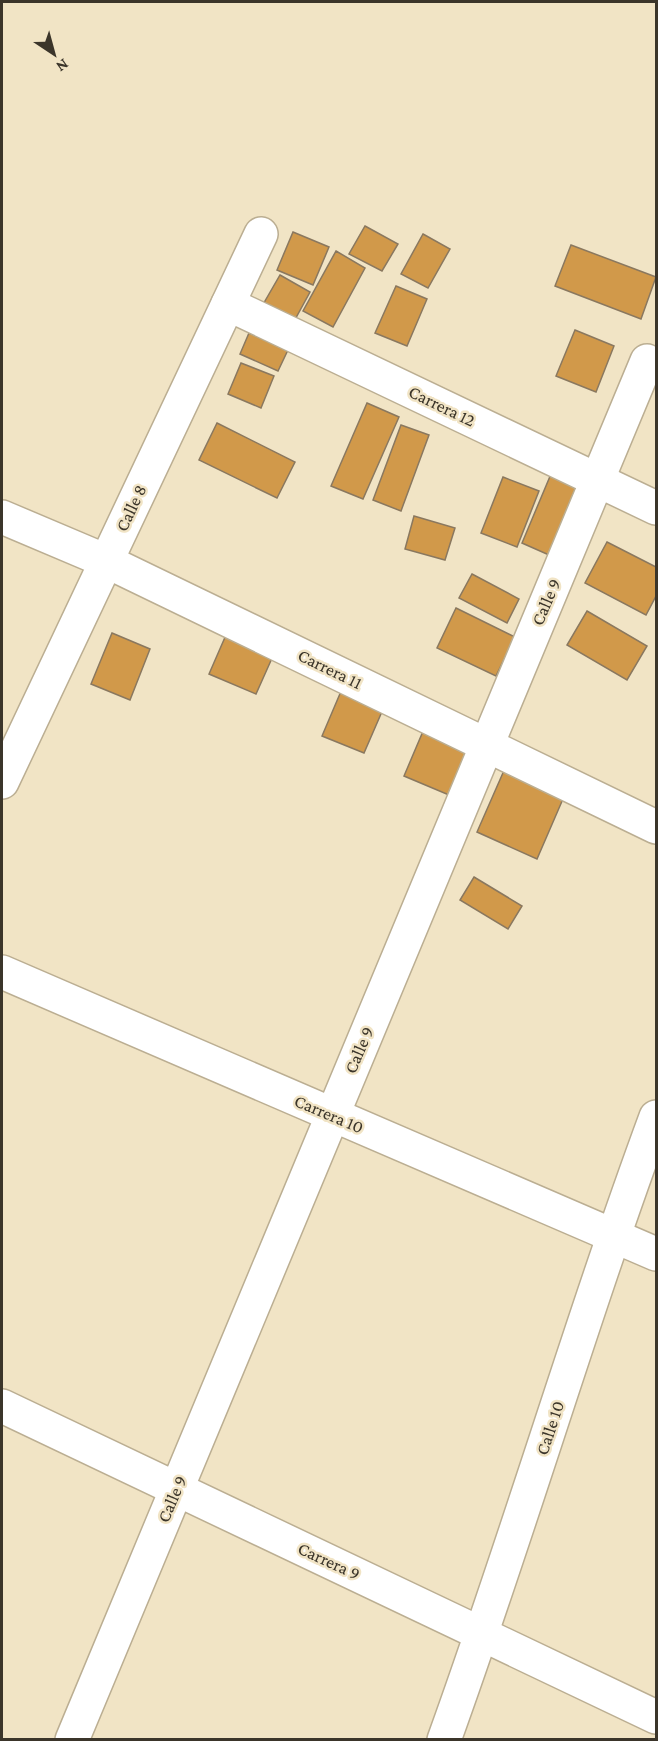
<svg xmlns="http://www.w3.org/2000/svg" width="658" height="1741" viewBox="0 0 658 1741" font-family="'Crimson Pro',serif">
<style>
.building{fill:#d1994a;stroke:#8a785f;stroke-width:1.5}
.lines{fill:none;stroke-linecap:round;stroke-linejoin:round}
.minor-casing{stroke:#bbae92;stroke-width:36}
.minor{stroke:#fff;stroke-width:33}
.labels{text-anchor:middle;stroke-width:5;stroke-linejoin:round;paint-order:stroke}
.street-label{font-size:18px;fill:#3b352a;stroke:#f1e4c5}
</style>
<rect width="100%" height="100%" fill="#f1e4c5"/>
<!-- building -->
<g class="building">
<path d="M365,226L398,244L382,271L349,254Z"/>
<path d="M293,232L329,247L313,285L277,270Z"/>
<path d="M423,234L450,249L428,288L401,274Z"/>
<path d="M571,245L656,277L641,319L555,286Z"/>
<path d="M336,251L365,268L333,327L303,311Z"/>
<path d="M280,275L310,292L292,325L261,308Z"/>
<path d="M396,286L427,299L407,346L375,333Z"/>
<path d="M575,330L614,346L596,392L556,376Z"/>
<path d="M249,333L288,350L278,371L240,354Z"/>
<path d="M241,363L274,376L261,408L228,394Z"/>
<path d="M367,403L399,417L363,499L331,486Z"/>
<path d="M217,423L295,462L277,498L199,460Z"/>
<path d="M401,425L429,435L401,511L373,500Z"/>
<path d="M551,474L577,485L549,555L522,543Z"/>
<path d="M503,477L539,491L517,547L481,533Z"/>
<path d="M414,516L455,528L445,560L405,549Z"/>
<path d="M607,542L656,567V596L646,615L585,583Z"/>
<path d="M472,574L519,599L507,623L459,598Z"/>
<path d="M456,608L515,637L496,676L437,648Z"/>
<path d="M587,611L647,646L627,680L567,645Z"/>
<path d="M112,633L150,649L130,700L91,684Z"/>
<path d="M226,635L273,656L256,694L209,674Z"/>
<path d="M342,689L384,707L364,753L322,736Z"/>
<path d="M424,729L469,747L449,795L404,776Z"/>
<path d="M506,766L566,792L537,859L477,832Z"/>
<path d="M474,877L522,906L508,929L460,900Z"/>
</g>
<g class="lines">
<defs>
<g id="minor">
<path d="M228,304L656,508"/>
<path d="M2,517L106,561L656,827"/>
<path d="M2,782L261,234"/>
<path d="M2,972L656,1254"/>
<path d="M2,1406L656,1717"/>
<path d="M72,1740L647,361"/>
<path d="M444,1740C519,1533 580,1323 656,1117"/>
</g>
</defs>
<!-- minor casing -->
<use href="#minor" class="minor-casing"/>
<!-- minor -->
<use href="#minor" class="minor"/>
</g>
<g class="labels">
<!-- street labels -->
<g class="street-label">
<text transform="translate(442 406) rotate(26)" y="6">Carrera 12</text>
<text transform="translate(131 508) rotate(-65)" y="6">Calle 8</text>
<text transform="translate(546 602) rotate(-67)" y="6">Calle 9</text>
<text transform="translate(330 669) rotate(26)" y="6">Carrera 11</text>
<text transform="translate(359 1050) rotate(-67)" y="6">Calle 9</text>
<text transform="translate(329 1114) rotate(23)" y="6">Carrera 10</text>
<text transform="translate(550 1428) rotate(-72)" y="6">Calle 10</text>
<text transform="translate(172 1499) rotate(-67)" y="6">Calle 9</text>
<text transform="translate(329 1561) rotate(25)" y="6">Carrera 9</text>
</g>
</g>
<!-- border -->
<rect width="658" height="1741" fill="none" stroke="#3b352a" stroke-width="6"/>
<!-- north arrow -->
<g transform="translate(54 54) rotate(144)" stroke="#f1e4c5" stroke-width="4.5" paint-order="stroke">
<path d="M0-4.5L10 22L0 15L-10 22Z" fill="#3b352a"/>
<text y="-9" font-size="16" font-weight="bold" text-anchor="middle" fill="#3b352a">N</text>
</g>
</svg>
